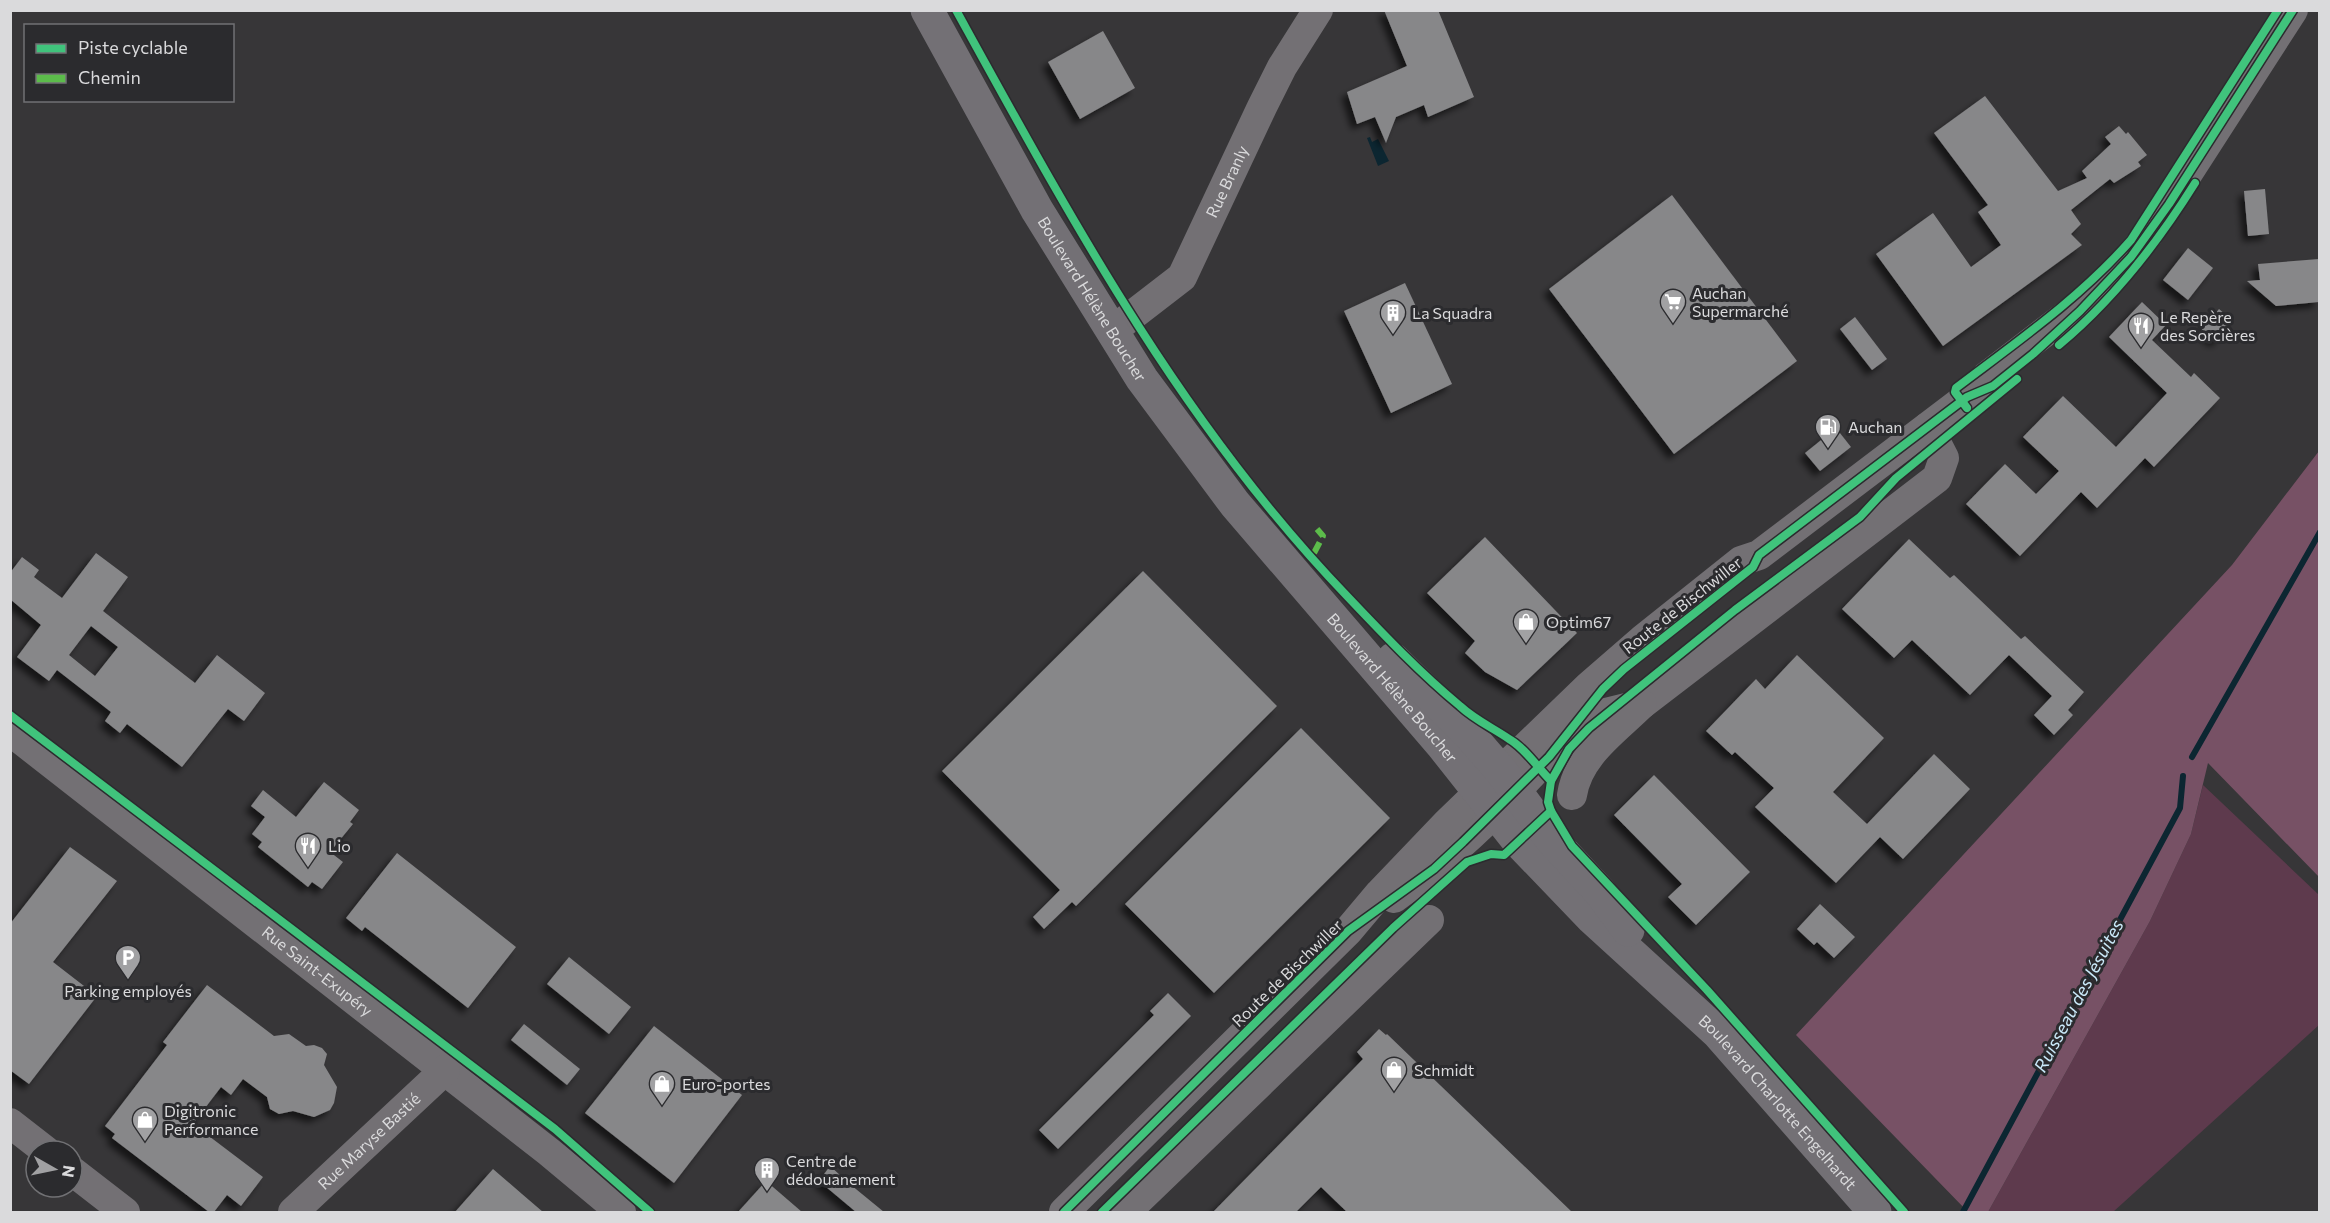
<svg xmlns="http://www.w3.org/2000/svg" width="2330" height="1223" viewBox="0 0 2330 1223" font-family="Commissioner,sans-serif">
<style>
.green{fill:#5e3a4d}
.forest{fill:#775165}
.water{fill:#0c2631}
.lines{fill:none;stroke-linecap:round;stroke-linejoin:round}
.stream{stroke:#0c2631;stroke-width:6}
.building{fill:#878789;fill-rule:evenodd;filter:url(#shadow)}
.minor{stroke:#737074;stroke-width:30}
.major{stroke:#737075;stroke-width:33}
.quiet{stroke:#5cbc4b;stroke-width:6;stroke-dasharray:12 6;stroke-linecap:butt}
.cycleway-casing{stroke:#2b2b2e;stroke-width:11}
.cycleway{stroke:#40c37c;stroke-width:8}
.labels{text-anchor:middle;stroke-width:6;stroke-linejoin:round;paint-order:stroke}
.street-label{font-size:16px;fill:#dadadc;stroke:#2b2b2e}
.poi-label{font-size:16px;fill:#dadadc;stroke:#2b2b2e;text-anchor:start}
.water-label{font-size:18px;font-style:italic;fill:#cae9f9;stroke:#2b2b2e}
</style>
<defs>
<filter id="shadow"><feDropShadow dx="-5.5" dy="5.5" stdDeviation="3" flood-color="#0009"/></filter>
</defs>
<rect width="100%" height="100%" fill="#373638"/>
<!-- green -->
<path class="green" d="M2203,785L2319,895V1025L2113,1212H1988L2150,921L2191,834Z"/>
<!-- forest -->
<path class="forest" d="M2319,451V877L2208,763L2191,834L2150,921L1988,1212H1968L1796,1035L2232,565Z"/>
<!-- water -->
<path class="water" d="M1370,137L1372,142L1378,139L1389,161L1378,166L1367,138Z"/>
<g class="lines">
<!-- stream -->
<g class="stream">
<path d="M2192,757L2320,532"/>
<path d="M1963,1212L2180,808L2183,776"/>
</g>
</g>
<!-- building -->
<g class="building">
<path d="M1384,10H1438L1474,97L1428,117L1424,105L1396,117L1386,143L1375,117L1357,124L1347,92L1407,66Z"/>
<path d="M1103,31L1135,88L1080,119L1048,62Z"/>
<path d="M1985,96L2058,191L2087,178L2082,171L2111,144L2105,137L2119,126L2126,134L2128,132L2147,155L2138,162L2141,166L2114,183L2110,179L2071,210L2081,224L2071,234L2082,245L1943,346L1876,254L1933,213L1971,267L2001,245L1978,212L1988,205L1934,133Z"/>
<path d="M2265,189L2269,234L2248,236L2244,191Z"/>
<path d="M1672,195L1797,361L1674,454L1549,289Z"/>
<path d="M2188,248L2213,268L2188,300L2163,280Z"/>
<path d="M2319,259V302L2276,306L2247,281L2260,280L2258,264Z"/>
<path d="M1405,283L1452,384L1391,413L1344,311Z"/>
<path d="M2142,302L2166,325L2152,340L2191,377L2194,373L2220,398L2154,467L2145,458L2097,508L2081,492L2020,556L1966,504L2005,464L2036,494L2059,471L2023,437L2063,396L2116,447L2167,393L2109,337Z"/>
<path d="M2219,309L2233,321L2216,342L2201,331Z"/>
<path d="M1855,317L1887,359L1872,370L1840,329Z"/>
<path d="M1836,428L1851,447L1820,471L1805,453Z"/>
<path d="M1485,537L1577,633L1517,690L1485,672L1465,653L1475,641L1427,593Z"/>
<path d="M1909,539L1950,578L1954,575L2021,639L2025,636L2084,692L2068,710L2073,715L2054,735L2034,715L2052,696L2009,655L1970,695L1912,640L1894,658L1842,609Z"/>
<path d="M96,553L128,577L103,611L195,683L217,655L265,693L244,721L228,709L182,767L127,724L120,733L105,721L111,712L57,670L49,681L17,657L41,625L10,599V573L22,557L39,570L34,577L62,598ZM91,626L118,647L95,676L69,655Z"/>
<path d="M1143,571L1277,706L1076,906L1072,902L1044,929L1033,917L1060,890L942,771Z"/>
<path d="M1797,655L1884,738L1833,792L1867,824L1934,754L1970,789L1903,859L1880,837L1836,883L1755,807L1774,788L1735,752L1732,755L1706,731L1756,679L1765,689Z"/>
<path d="M1301,728L1390,818L1214,993L1125,904Z"/>
<path d="M1654,775L1750,872L1696,925L1668,897L1682,884L1614,815Z"/>
<path d="M324,782L359,810L350,822L353,824L330,852L343,862L322,889L312,882L308,887L258,847L262,842L252,834L265,817L251,806L263,790L296,817Z"/>
<path d="M70,847L117,881L53,962L97,996L29,1084L10,1070V924Z"/>
<path d="M397,853L516,947L468,1008L365,927L362,931L346,918Z"/>
<path d="M1820,904L1855,937L1834,958L1817,942L1814,945L1797,929Z"/>
<path d="M569,957L631,1007L609,1034L547,984Z"/>
<path d="M207,985L274,1036L289,1034L306,1046L314,1045L322,1048L327,1054L324,1065L337,1087L334,1103L330,1110L314,1117L293,1111L279,1114L270,1109L267,1097L243,1079L231,1095L221,1087L193,1124L263,1177L241,1206L227,1195L214,1212H209L112,1138L115,1134L105,1126L167,1045L163,1042Z"/>
<path d="M1168,993L1191,1016L1058,1149L1039,1130L1154,1015L1150,1011Z"/>
<path d="M524,1024L580,1069L567,1085L511,1040Z"/>
<path d="M654,1026L742,1095L674,1183L585,1113Z"/>
<path d="M1379,1029L1386,1035L1387,1034L1572,1212H1347L1321,1187L1296,1212H1213L1363,1059L1357,1052Z"/>
<path d="M830,1166L851,1185L884,1212H856L819,1181Z"/>
<path d="M493,1169L522,1194L543,1212H455Z"/>
<path d="M766,1181L802,1212H738Z"/>
</g>
<g class="lines">
<!-- minor -->
<g class="minor">
<path d="M2103,287L2148,235L2293,10"/>
<path id="s1" d="M1112,331L1182,277L1262,107L1282,67L1318,10"/>
<path d="M1577,720L1642,704L1937,478L1944,458L1928,427"/>
<path id="s2" d="M10,731L549,1152L621,1212"/>
<path d="M1572,795C1578,755 1615,731 1642,704"/>
<path d="M1394,898C1465,847 1528,783 1582,715"/>
<path d="M10,1123L46,1151"/>
<path d="M72,1171L125,1212"/>
<path id="s3" d="M293,1212L445,1070"/>
<path d="M1064,1212L1348,931L1380,893L1446,824L1589,686L1642,640L1741,561L1759,555L1962,401L1986,377L2093,295L2116,274"/>
<path d="M1126,1212L1429,920"/>
</g>
<!-- major -->
<g class="major">
<path id="s4" d="M927,10L1037,210L1142,379L1235,504L1442,745L1518,841L1592,918L1718,1033L1875,1212"/>
<path d="M1393,659L1468,733L1501,771L1550,838L1600,892L1628,930"/>
</g>
<!-- quiet -->
<path class="quiet" d="M1314,553L1323,536L1317,529"/>
<defs>
<g id="cycleway">
<path d="M956,10C1070,217 1182,425 1347,596C1383,634 1420,673 1460,706C1475,720 1493,728 1509,739C1525,748 1538,768 1551,781L1548,802L1551,811L1572,846L1707,990L1904,1212"/>
<path d="M2059,345C2114,299 2157,244 2195,183"/>
<path d="M1967,408L1955,392L1956,388C2018,341 2080,298 2131,240L2278,10"/>
<path d="M10,715L555,1129L650,1212"/>
<path d="M1551,781L1569,749L1589,728L1735,610L1860,517L1896,478L2017,379"/>
<path d="M1064,1212L1348,931L1434,869L1463,842L1549,757L1603,689L1624,669L1753,567L1759,555L1967,397L1993,386L2033,354L2080,311L2131,257L2169,204L2293,10"/>
<path d="M1102,1212L1393,928L1467,862L1491,854L1504,855L1551,811"/>
</g>
</defs>
<!-- cycleway casing -->
<use href="#cycleway" class="cycleway-casing"/>
<!-- cycleway -->
<use href="#cycleway" class="cycleway"/>
</g>
<!-- icons -->
<defs>
<symbol id="supermarket-pin" viewBox="-11 -11 22 30"><path d="M0 17L-7.5 6A9.5 9.5 0 1 1 7.5 6Z" fill="#a1a1a3" stroke="#2b2b2e"/><path d="M-6-5.5h2.5l.6 2H6L4.5 2H-2.5L-4.4-4H-6ZM-1.5 3.2a1.3 1.3 0 1 0 .1 0ZM3 3.2a1.3 1.3 0 1 0 .1 0Z" fill="#fff"/></symbol>
<symbol id="building-pin" viewBox="-11 -11 22 30"><path d="M0 17L-7.5 6A9.5 9.5 0 1 1 7.5 6Z" fill="#a1a1a3" stroke="#2b2b2e"/><path d="M-4-6H4V6H1V3H-1V6H-4ZM-2.5-4.3h1.7v1.8h-1.7ZM.8-4.3h1.7v1.8H.8ZM-2.5-1h1.7V.8h-1.7ZM.8-1h1.7V.8H.8Z" fill="#fff"/></symbol>
<symbol id="restaurant-pin" viewBox="-11 -11 22 30"><path d="M0 17L-7.5 6A9.5 9.5 0 1 1 7.5 6Z" fill="#a1a1a3" stroke="#2b2b2e"/><path d="M-5-6h1v4h1v-4h1v4h1v-4h1v5L-1.5 .5V6h-2V.5L-5-1ZM5-6V6H3V1.5H1.5Q1.5-4 5-6Z" fill="#fff"/></symbol>
<symbol id="fuel-pin" viewBox="-11 -11 22 30"><path d="M0 17L-7.5 6A9.5 9.5 0 1 1 7.5 6Z" fill="#a1a1a3" stroke="#2b2b2e"/><path d="M-5.5-6h7V0h2V4h1.3V-2.5L3-4.5l.8-.8L6-3V5H2.5V1h-1V6h-7ZM-4.2-4.7v3.2H.2V-4.7Z" fill="#fff"/></symbol>
<symbol id="shop-pin" viewBox="-11 -11 22 30"><path d="M0 17L-7.5 6A9.5 9.5 0 1 1 7.5 6Z" fill="#a1a1a3" stroke="#2b2b2e"/><path d="M-5-2.5h2.3a2.7 3.5 0 0 1 5.4 0H5L5.5 6h-11ZM-1.5-2.5h3a1.5 2.3 0 0 0-3 0Z" fill="#fff"/></symbol>
<symbol id="parking-pin" viewBox="-11 -11 22 30"><path d="M0 17L-7.5 6A9.5 9.5 0 1 1 7.5 6Z" fill="#a1a1a3" stroke="#2b2b2e"/><path d="M-3.5-5.5H1a3.5 3.5 0 0 1 0 7H-1V5.5H-3.5ZM-1-3.4V-.6H.8a1.4 1.4 0 0 0 0-2.8Z" fill="#fff"/></symbol>
</defs>
<g fill-rule="evenodd">
<use href="#supermarket-pin" x="1658" y="287" width="30" height="40"/>
<use href="#building-pin" x="1378" y="298" width="30" height="40"/>
<use href="#restaurant-pin" x="2126" y="311" width="30" height="40"/>
<use href="#fuel-pin" x="1813" y="412" width="30" height="40"/>
<use href="#shop-pin" x="1511" y="607" width="30" height="40"/>
<use href="#restaurant-pin" x="293" y="831" width="30" height="40"/>
<use href="#parking-pin" x="113" y="943" width="30" height="40"/>
<use href="#shop-pin" x="1379" y="1055" width="30" height="40"/>
<use href="#shop-pin" x="647" y="1069" width="30" height="40"/>
<use href="#shop-pin" x="130" y="1105" width="30" height="40"/>
<use href="#building-pin" x="752" y="1155" width="30" height="40"/>
</g>
<g class="labels">
<!-- street labels -->
<g class="street-label">
<text dy="6" stroke="none"><textPath href="#s1" startOffset="194">Rue Branly</textPath></text>
<text dy="6" stroke="none"><textPath href="#s4" startOffset="333">Boulevard Hélène Boucher</textPath></text>
<text transform="translate(1682 605) rotate(-38)" y="6">Route de Bischwiller</text>
<text dy="6" stroke="none"><textPath href="#s4" startOffset="825">Boulevard Hélène Boucher</textPath></text>
<text dy="6" stroke="none"><textPath href="#s2" startOffset="390">Rue Saint-Exupéry</textPath></text>
<text transform="translate(1287 973) rotate(-44)" y="6">Route de Bischwiller</text>
<text dy="6" stroke="none"><textPath href="#s4" startOffset="1392">Boulevard Charlotte Engelhardt</textPath></text>
<text dy="6" stroke="none"><textPath href="#s3" startOffset="104">Rue Maryse Bastié</textPath></text>
</g>
<!-- poi labels -->
<g class="poi-label">
<text x="1692" y="299">Auchan<tspan x="1692" dy="18">Supermarché</tspan></text>
<text x="1412" y="319">La Squadra</text>
<text x="2160" y="323">Le Repère<tspan x="2160" dy="18">des Sorcières</tspan></text>
<text x="1848" y="433">Auchan</text>
<text x="1546" y="628">Optim67</text>
<text x="328" y="852">Lio</text>
<text x="128" y="997" text-anchor="middle">Parking employés</text>
<text x="1414" y="1076">Schmidt</text>
<text x="682" y="1090">Euro-portes</text>
<text x="164" y="1117">Digitronic<tspan x="164" dy="18">Performance</tspan></text>
<text x="786" y="1167">Centre de<tspan x="786" dy="18">dédouanement</tspan></text>
</g>
<!-- water labels -->
<g class="water-label">
<text transform="translate(2079 996) rotate(-62)" y="6">Ruisseau des Jésuites</text>
</g>
</g>
<!-- border -->
<rect width="2330" height="1223" fill="none" stroke="#dadadc" stroke-width="24"/>
<!-- legend -->
<rect x="24" y="24" width="210" height="78" fill="#2b2b2e" stroke="#717174" stroke-width="1.5"/>
<rect x="36" y="44" width="30" height="9" fill="#40c37c" stroke="#717174" stroke-width="1.5"/>
<text x="78" y="54" font-size="18" fill="#dadadc">Piste cyclable</text>
<rect x="36" y="74" width="30" height="9" fill="#5cbc4b" stroke="#717174" stroke-width="1.5"/>
<text x="78" y="84" font-size="18" fill="#dadadc">Chemin</text>
<!-- north arrow -->
<g transform="translate(54 1169) rotate(99)"><circle r="28" fill="#2b2b2e" stroke="#717174" stroke-width="1.5"/>
<path d="M0-4.5L10 22L0 15L-10 22Z" fill="#a1a1a3"/>
<text y="-9" font-size="16" font-weight="bold" text-anchor="middle" fill="#dadadc">N</text>
</g>
</svg>
